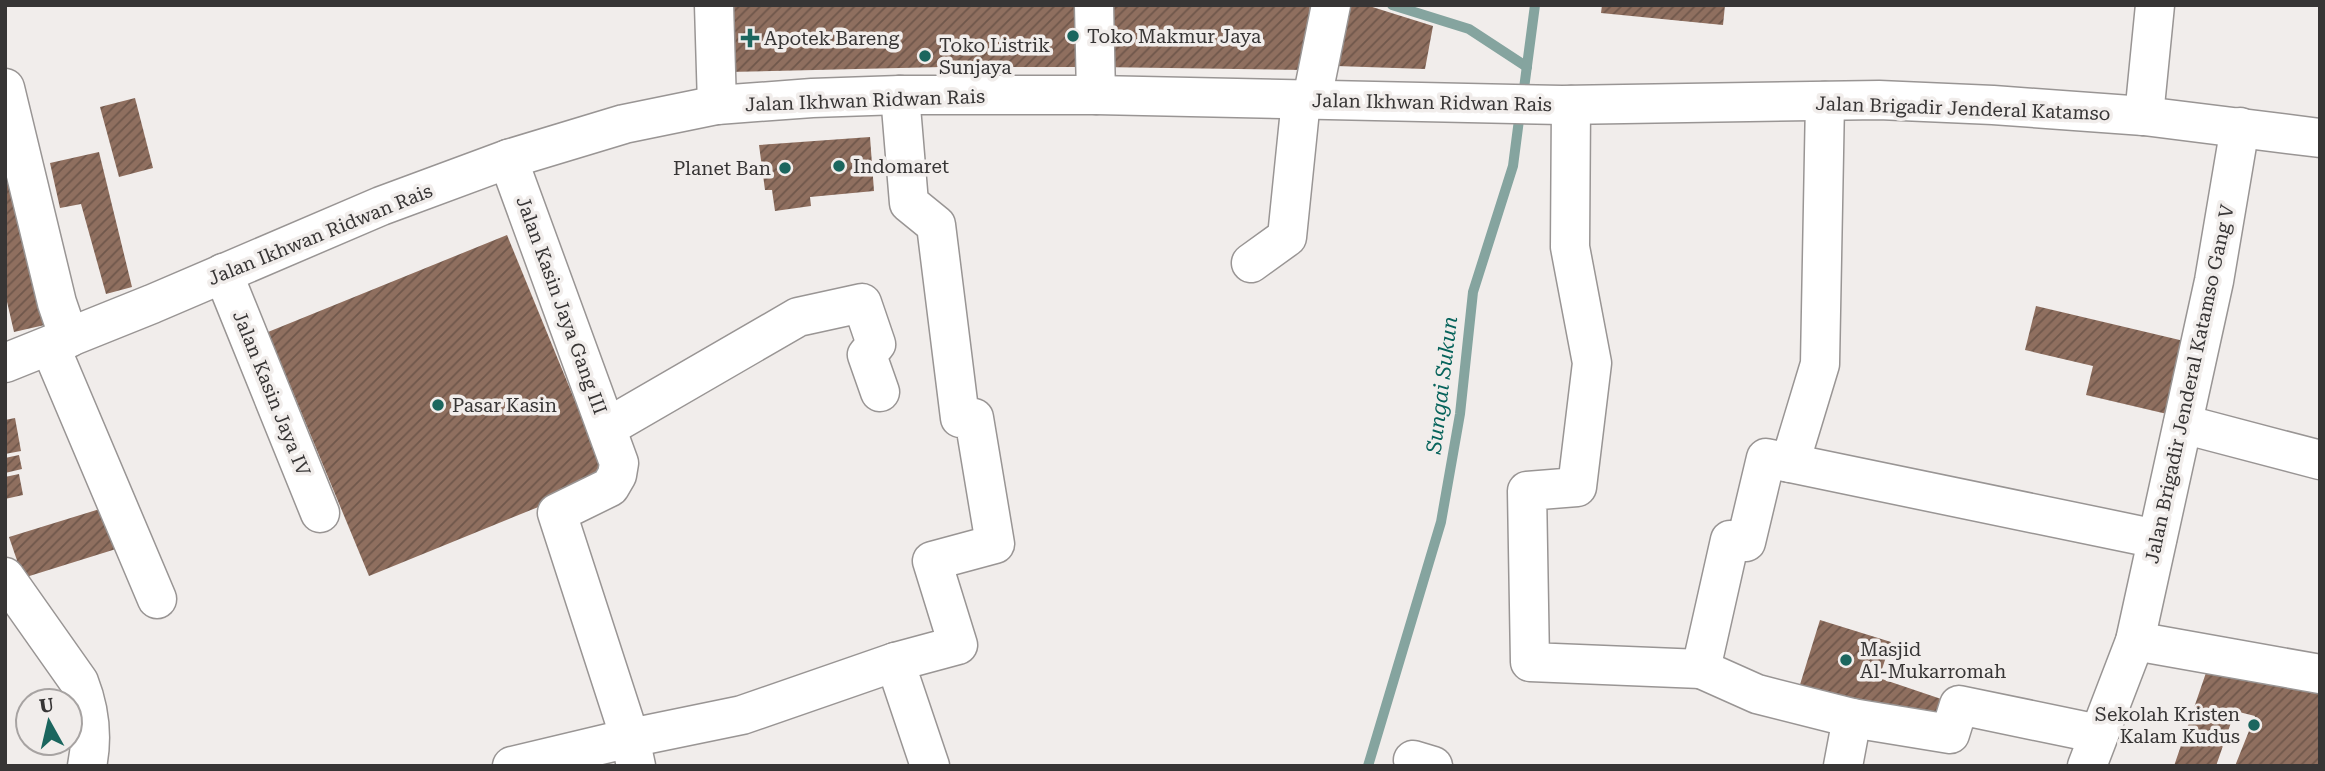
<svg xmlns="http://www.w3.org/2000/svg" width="2325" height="771" viewBox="0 0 2325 771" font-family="'Roboto Serif',serif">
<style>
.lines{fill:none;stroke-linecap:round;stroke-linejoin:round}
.stream{stroke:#85a49f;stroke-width:10}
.building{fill:url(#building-hatch)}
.minor-casing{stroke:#999594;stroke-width:41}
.major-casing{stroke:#999594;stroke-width:41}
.minor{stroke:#fff;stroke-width:38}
.major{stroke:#fff;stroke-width:38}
.poi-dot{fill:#1b665e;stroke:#f1edeb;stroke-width:2.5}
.labels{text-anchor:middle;stroke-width:7;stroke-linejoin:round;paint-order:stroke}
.poi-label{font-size:19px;fill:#373535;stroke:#f1edeb;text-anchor:start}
.street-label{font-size:19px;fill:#373535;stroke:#f1edeb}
.water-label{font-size:21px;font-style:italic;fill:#08645c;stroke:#f1edeb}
</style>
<defs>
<pattern id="building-hatch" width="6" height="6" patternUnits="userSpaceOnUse" patternTransform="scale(1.75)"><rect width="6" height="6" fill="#8f6f5f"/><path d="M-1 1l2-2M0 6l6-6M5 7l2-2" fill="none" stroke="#6f574b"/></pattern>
</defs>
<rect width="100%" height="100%" fill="#f1edeb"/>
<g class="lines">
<!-- stream -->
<g class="stream">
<path d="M1392,5L1469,29L1527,67"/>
<path d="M1523,96L1535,5"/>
<path d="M1368,766L1441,522L1460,414L1473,292L1513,166L1520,112"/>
</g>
</g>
<!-- building -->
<g class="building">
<path d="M726,5H1086L1087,67H943L727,72Z"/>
<path d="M1099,5H1310L1305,70L1099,67Z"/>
<path d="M1346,5H1366L1433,26L1425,69L1336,66Z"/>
<path d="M1602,5H1725L1723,25L1601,13Z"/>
<path d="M135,98L153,168L119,177L100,107Z"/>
<path d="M870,137L874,191L810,197L811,206L775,211L772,190H765L759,145Z"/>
<path d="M99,152L132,287L106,294L81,204L60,208L50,163Z"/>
<path d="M14,175L49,324L14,332L5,293V177Z"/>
<path d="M507,235L607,479L369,576L268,332Z"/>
<path d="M2036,306L2184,341L2167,414L2086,395L2093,366L2025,350Z"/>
<path d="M15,418L21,451L5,454V420Z"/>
<path d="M19,455L22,469L5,473V458Z"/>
<path d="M19,474L23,495L5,499V477Z"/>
<path d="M103,508L116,549L23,578L9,537Z"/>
<path d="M1820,620L1891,642L1879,678L1953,703L1943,727L1798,691Z"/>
<path d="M2209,664L2320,684V766H2235L2255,716L2235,711L2216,766H2174Z"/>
</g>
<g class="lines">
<defs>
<g id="minor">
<path d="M714,5L717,105"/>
<path d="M1094,5L1096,95"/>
<path d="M5,88L57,303L69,338"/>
<path d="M900,95L909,203L936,225L960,418H974L995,544L932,561L958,645L895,662L930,766"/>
<path d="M1312,99L1331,5"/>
<path d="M1825,101L1820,364L1790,463L1766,458L1746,542L1730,540L1701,669L1757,694L1852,718"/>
<path d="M1571,105L1570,247L1592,363L1577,487L1527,491L1530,662L1701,669"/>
<path d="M2144,116L2155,5"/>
<path d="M508,159L619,463L617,475L610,487L557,513L630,738L636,766"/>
<path d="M1251,263L1287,237L1301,100"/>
<path d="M223,273L320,513"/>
<path d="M50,346L157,599"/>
<path d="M2183,424L2320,460"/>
<path d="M608,427L798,317L862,303L876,344L867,355L880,392"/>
<path d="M1790,463L2157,539"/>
<path d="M5,577L79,682C90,710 93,737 87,766"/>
<path d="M2135,641L2320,674"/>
<path d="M1413,760L1433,766"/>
<path d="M512,766L630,738L742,715L895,662"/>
<path d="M1843,766L1852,718L1950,734L1959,705L2099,734"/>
<path d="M2087,766L2135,641L2214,281L2240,127"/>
</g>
<path id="major" d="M5,363L152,304L381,206L508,159L624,124L717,105L812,98L900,95H1096L1562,105L1879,100L1993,105L2144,116L2320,138"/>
</defs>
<!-- minor casing -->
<use href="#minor" class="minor-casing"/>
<!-- major casing -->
<use href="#major" class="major-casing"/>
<!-- minor -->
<use href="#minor" class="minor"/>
<!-- major -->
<use href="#major" class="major"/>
</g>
<!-- markers -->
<g class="poi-dot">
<circle cx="1073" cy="36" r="7"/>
<path d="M746.5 27.5h7v7h7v7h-7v7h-7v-7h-7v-7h7z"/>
<circle cx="925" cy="56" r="7"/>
<circle cx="839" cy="166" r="7"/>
<circle cx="785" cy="168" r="7"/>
<circle cx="438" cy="405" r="7"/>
<circle cx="1846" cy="660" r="7"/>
<circle cx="2254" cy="725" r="7"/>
</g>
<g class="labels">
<!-- poi labels -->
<g class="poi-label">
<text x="1087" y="43">Toko Makmur Jaya</text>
<text x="764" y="45">Apotek Bareng</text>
<text x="939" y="52">Toko Listrik<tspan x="939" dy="22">Sunjaya</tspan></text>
<text x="853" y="173">Indomaret</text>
<text x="771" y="175" text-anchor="end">Planet Ban</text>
<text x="452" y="412">Pasar Kasin</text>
<text x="1860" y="656">Masjid<tspan x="1860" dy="22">Al-Mukarromah</tspan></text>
<text x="2240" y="721" text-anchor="end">Sekolah Kristen<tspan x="2240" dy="22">Kalam Kudus</tspan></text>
</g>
<!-- street labels -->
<g class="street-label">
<text transform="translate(865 100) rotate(-2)" y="7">Jalan Ikhwan Ridwan Rais</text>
<text transform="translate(1432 102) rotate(1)" y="7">Jalan Ikhwan Ridwan Rais</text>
<text transform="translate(1963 108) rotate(2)" y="7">Jalan Brigadir Jenderal Katamso</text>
<text transform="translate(320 234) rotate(-22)" y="7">Jalan Ikhwan Ridwan Rais</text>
<text transform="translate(562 305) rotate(70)" y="7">Jalan Kasin Jaya Gang III</text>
<text transform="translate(2189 384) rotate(-78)" y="7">Jalan Brigadir Jenderal Katamso Gang V</text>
<text transform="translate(272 393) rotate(68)" y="7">Jalan Kasin Jaya IV</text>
</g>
<!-- water labels -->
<g class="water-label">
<text transform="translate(1442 385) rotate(-83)" y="7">Sungai Sukun</text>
</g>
</g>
<!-- border -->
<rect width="2325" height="771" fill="none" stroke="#373535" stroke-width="14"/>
<!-- north arrow -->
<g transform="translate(49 722) rotate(352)"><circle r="33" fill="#f1edeb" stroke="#a7a3a2" stroke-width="2"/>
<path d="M0-5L12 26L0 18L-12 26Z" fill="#1b665e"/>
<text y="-10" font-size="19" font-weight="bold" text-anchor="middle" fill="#373535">U</text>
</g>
</svg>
